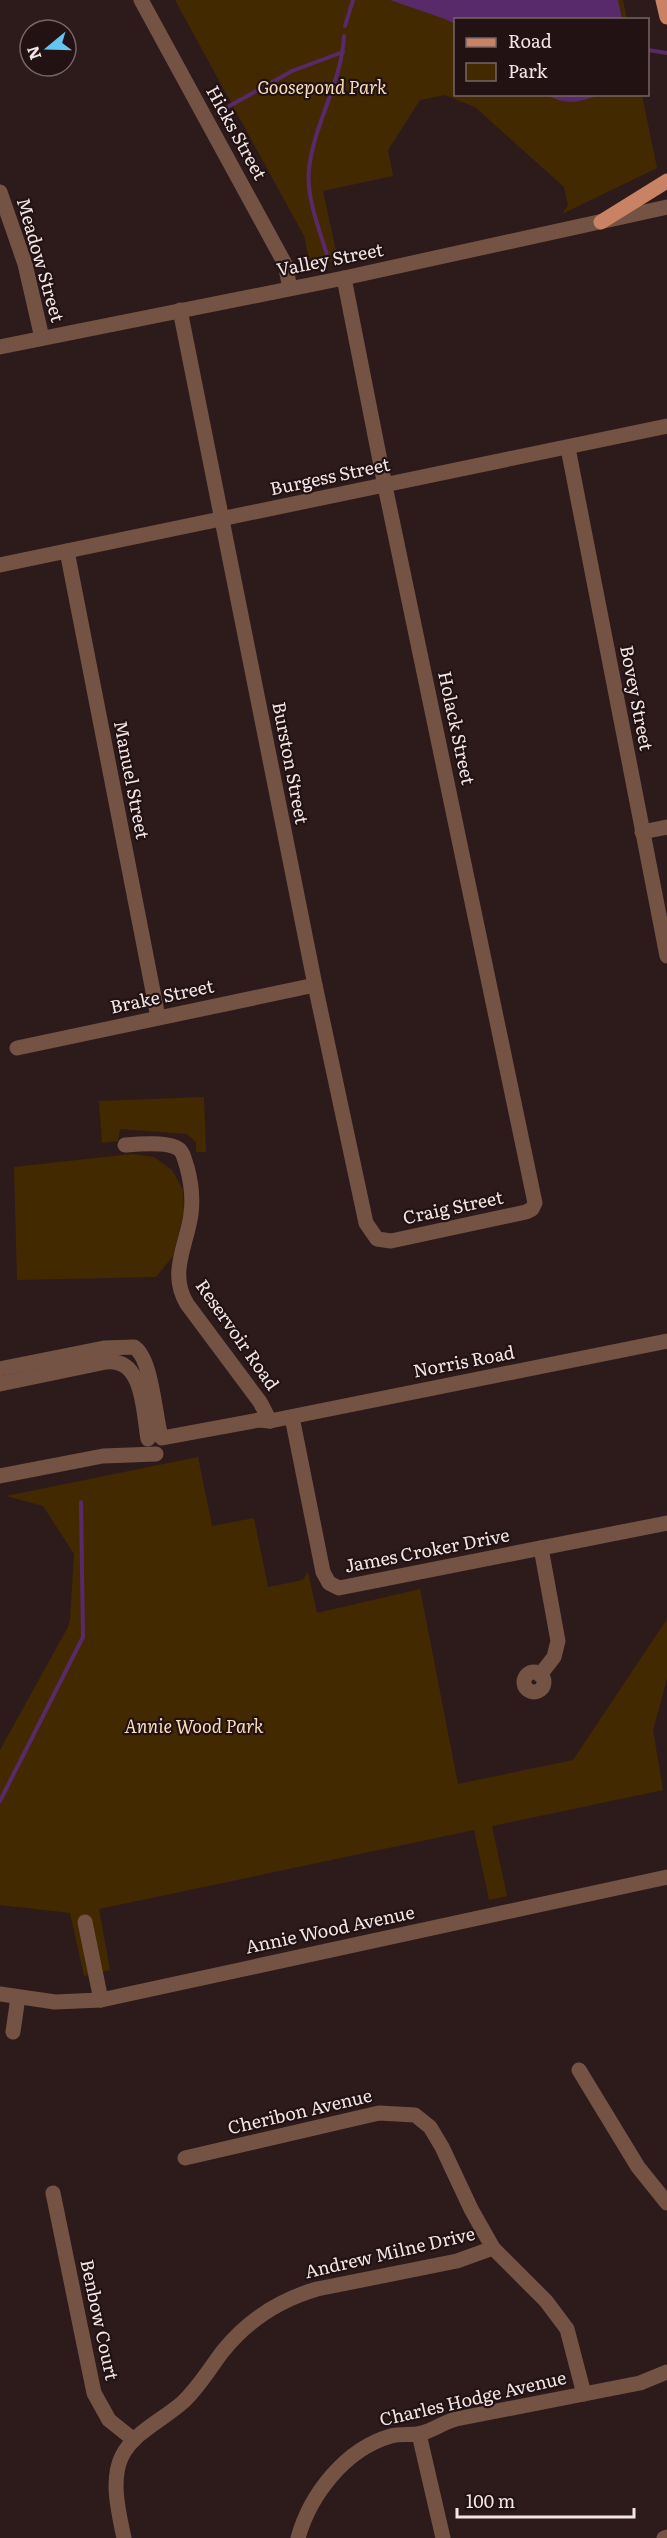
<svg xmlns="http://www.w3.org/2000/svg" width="667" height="2538" viewBox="0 0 667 2538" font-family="Literata,serif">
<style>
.green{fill:#432900}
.water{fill:#592a6a}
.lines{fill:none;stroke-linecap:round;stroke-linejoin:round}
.stream{stroke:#592a6a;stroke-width:4}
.minor{stroke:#755344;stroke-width:15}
.major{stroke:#c98364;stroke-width:15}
.labels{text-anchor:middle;stroke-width:4.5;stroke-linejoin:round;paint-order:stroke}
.park-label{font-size:18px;font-style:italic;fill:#f9ddb8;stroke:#231213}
.street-label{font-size:18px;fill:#f2e5e6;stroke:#231213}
</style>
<rect width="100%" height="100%" fill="#2d1b1c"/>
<!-- green -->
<g class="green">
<path d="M175,0H623L627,19L456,20V94L642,95L657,168L562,214L568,205L564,187L475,107L445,95L420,100L388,150L393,176L323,191L338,260L317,265L309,259L304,236Z"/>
<path d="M204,1097L206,1152H196V1142L187,1134L120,1129L118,1141L102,1143L99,1101Z"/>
<path d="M132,1154L154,1157L172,1170L183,1190L184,1212L173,1256L156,1277L17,1280L14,1167Z"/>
<path d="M198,1457L212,1526L254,1518L268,1587L303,1580L308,1572L317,1613L420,1589L458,1784L573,1760L667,1619V1679L653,1730L663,1790L492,1826L507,1896L489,1900L474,1830L99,1909L110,1970L84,1976L70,1913L0,1905V1750L68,1627L70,1619L74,1554L43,1506L6,1496Z"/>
</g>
<!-- water -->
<g class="water">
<path d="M390,0H618L622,19L456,20L455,24L445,19Z"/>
<path d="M547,95H598C579,103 566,105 547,95Z"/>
</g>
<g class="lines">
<!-- stream -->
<g class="stream">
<path d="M345,26L353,0"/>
<path d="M648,50L667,53"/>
<path d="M217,113L292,71L343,52"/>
<path d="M328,258C320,231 306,198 309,169C314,123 342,82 344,36"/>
<path d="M0,1801L83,1637L81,1502"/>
</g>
<!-- minor -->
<g class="minor">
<path d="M141,0L285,264L290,288"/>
<path d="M0,192L25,264L42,338"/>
<path d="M180,310L315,985L366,1223L377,1239L391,1241L526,1212L532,1209L535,1203L385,486L344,278"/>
<path d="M0,347L344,278L667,207"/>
<path d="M568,448L667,956"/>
<path d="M67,551L158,1017"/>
<path d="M0,565L667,426"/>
<path d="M642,832L667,827"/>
<path d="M17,1048L315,985"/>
<path d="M125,1145C137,1144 170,1141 180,1150C184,1154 185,1162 187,1167C191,1182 193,1199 191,1214C187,1245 168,1273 187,1304L260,1402L270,1421"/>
<path d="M0,1369L104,1348L134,1347C152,1358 155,1416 161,1437"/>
<path d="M0,1384L106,1362C144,1357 143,1412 148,1439"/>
<path d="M292,1417L323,1572L329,1583L339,1588L667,1523"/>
<path d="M162,1438L259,1420L270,1421L667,1341"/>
<path d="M0,1476L103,1456L156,1454"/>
<circle cx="534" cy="1682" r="10"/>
<path d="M540,1675L554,1657L558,1641L541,1548"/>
<path d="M85,1922L101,2000"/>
<path d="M0,1994L55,2002L101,2000L667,1877"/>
<path d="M13,2032L18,1997"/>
<path d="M579,2070L638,2167L667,2203"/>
<path d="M185,2158L379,2113L415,2115L430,2127L442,2147L471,2209L493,2248L546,2301L567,2329L584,2394"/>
<path d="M53,2193L94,2393L109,2420L134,2440"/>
<path d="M419,2434L443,2538"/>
<path d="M124,2538C119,2514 110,2480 122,2456C134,2432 163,2420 183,2402C199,2387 210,2368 223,2351C248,2320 279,2300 317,2289L457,2261L493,2248"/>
<path d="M298,2538C310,2495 345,2449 391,2436C401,2433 412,2436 422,2433C434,2430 444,2422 456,2419L640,2383L667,2372"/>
<path d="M664,2538L667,2537"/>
</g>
<!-- major -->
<g class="major">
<path d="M663,0L667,17"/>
<path d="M601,222L667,181"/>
</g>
</g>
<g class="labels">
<!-- park labels -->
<g class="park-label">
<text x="322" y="94">Goosepond Park</text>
<text x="194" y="1733">Annie Wood Park</text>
</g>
<!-- street labels -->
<g class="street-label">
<text transform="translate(236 133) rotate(61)" y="6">Hicks Street</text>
<text transform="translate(40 260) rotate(74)" y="6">Meadow Street</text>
<text transform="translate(330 260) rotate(-11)" y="6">Valley Street</text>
<text transform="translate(330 477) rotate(-12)" y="6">Burgess Street</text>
<text transform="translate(636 698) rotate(79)" y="6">Bovey Street</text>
<text transform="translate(456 728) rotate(78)" y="6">Holack Street</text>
<text transform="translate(290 763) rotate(79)" y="6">Burston Street</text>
<text transform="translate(131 780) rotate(79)" y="6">Manuel Street</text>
<text transform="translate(162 997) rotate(-12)" y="6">Brake Street</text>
<text transform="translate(453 1208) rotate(-12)" y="6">Craig Street</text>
<text transform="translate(237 1335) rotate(55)" y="6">Reservoir Road</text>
<text transform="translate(464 1362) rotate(-11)" y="6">Norris Road</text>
<text transform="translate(427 1551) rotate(-11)" y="6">James Croker Drive</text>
<text transform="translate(330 1930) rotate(-12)" y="6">Annie Wood Avenue</text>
<text transform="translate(300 2112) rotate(-13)" y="6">Cheribon Avenue</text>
<text transform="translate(390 2253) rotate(-13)" y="6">Andrew Milne Drive</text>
<text transform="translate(99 2320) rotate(78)" y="6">Benbow Court</text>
<text transform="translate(473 2399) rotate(-13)" y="6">Charles Hodge Avenue</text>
</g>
</g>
<!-- legend -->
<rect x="454" y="18" width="195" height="78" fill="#231213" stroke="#766667" stroke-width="1.5"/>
<rect x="466" y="38" width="30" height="9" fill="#c98364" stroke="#766667" stroke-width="1.5"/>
<text x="508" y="48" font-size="18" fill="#f2e5e6">Road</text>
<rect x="466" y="63" width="30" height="18" fill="#432900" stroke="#766667" stroke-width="1.5"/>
<text x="508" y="78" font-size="18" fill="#f2e5e6">Park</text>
<!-- north arrow -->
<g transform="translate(48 48) rotate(251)"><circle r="28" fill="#231213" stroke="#766667" stroke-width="1.5"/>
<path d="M0-4.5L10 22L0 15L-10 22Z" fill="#65c5ee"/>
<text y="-9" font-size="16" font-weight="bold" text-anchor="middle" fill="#f2e5e6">N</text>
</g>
<!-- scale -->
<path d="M457 2508v9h177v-9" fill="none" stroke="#f2e5e6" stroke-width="3"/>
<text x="466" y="2508" font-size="18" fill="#f2e5e6" stroke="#231213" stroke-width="4.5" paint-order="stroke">100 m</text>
</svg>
